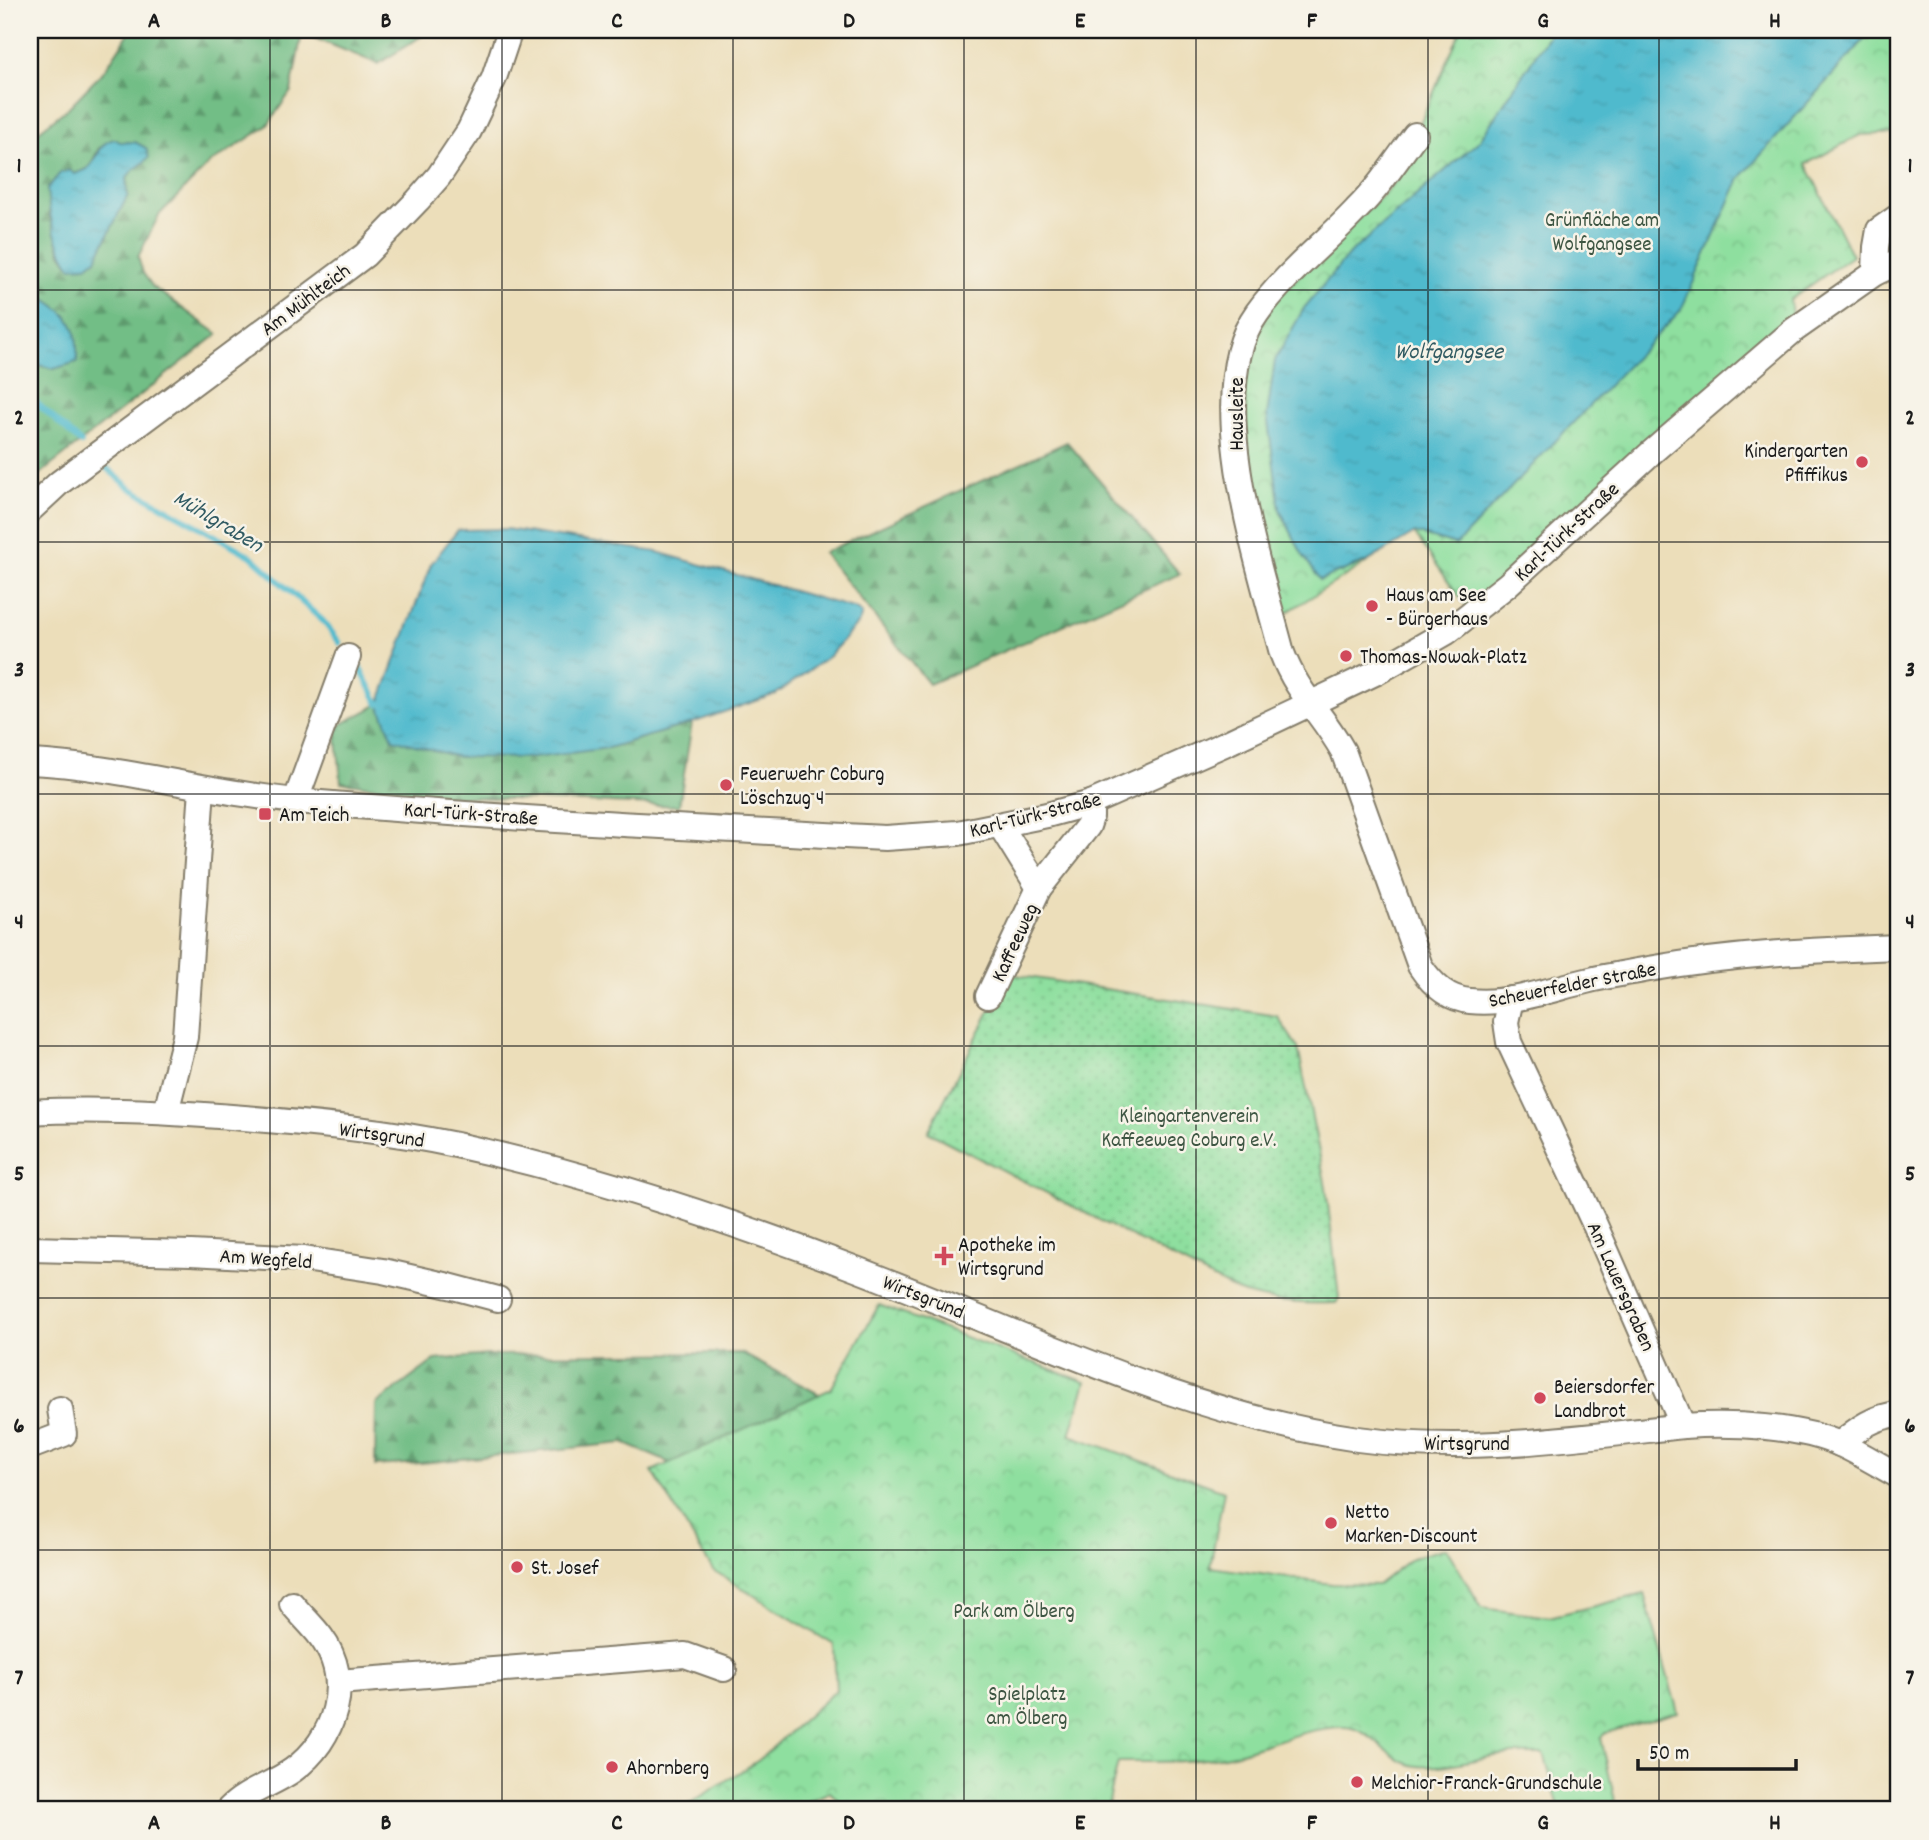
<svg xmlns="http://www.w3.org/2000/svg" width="1929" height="1840" viewBox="0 0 1929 1840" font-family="Dekko,sans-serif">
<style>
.grass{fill:url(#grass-dots);stroke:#557e5e;stroke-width:2}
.forest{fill:url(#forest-firs);stroke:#476d51;stroke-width:2;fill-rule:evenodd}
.park{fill:url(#park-crowns);stroke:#557e5e;stroke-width:2}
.water{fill:url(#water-ripples);stroke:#366b74;stroke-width:2}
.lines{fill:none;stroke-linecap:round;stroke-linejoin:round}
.stream{stroke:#50bacd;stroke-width:6}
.minor-casing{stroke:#847d6b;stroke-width:28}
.minor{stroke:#fff;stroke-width:24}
.grid{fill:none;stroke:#1c1c1c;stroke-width:2;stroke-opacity:0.55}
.poi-dot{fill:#d1495b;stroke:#f7f3e8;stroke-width:2.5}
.labels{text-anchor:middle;stroke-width:5;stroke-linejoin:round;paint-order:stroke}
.park-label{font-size:21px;fill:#3e5643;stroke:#f7f3e8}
.street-label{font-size:21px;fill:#1c1c1c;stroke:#f7f3e8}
.poi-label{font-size:21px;fill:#1c1c1c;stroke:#f7f3e8;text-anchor:start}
.water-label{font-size:23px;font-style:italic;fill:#315b63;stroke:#f7f3e8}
.neatline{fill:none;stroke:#1c1c1c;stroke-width:2.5}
.grid-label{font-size:23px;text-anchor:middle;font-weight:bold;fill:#1c1c1c}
</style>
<defs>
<pattern id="grass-dots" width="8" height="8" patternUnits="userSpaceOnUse" patternTransform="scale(1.75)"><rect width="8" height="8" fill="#8edf9f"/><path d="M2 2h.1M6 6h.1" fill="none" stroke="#7abf88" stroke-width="1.8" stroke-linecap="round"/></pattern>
<pattern id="forest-firs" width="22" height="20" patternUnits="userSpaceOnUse" patternTransform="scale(1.75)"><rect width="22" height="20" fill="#72be86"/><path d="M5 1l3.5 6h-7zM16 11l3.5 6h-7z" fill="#5d9a6d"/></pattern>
<pattern id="park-crowns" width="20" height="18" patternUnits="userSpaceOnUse" patternTransform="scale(1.75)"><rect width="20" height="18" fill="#8edf9f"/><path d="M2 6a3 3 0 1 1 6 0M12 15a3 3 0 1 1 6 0" fill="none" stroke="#7abf88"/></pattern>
<pattern id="water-ripples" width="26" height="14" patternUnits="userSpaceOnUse" patternTransform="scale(1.75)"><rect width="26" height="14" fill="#50bacd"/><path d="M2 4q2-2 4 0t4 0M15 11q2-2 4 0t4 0" fill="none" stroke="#459faf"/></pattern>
</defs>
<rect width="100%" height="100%" fill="#f7f3e8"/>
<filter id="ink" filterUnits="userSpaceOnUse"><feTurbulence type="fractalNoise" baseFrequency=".0143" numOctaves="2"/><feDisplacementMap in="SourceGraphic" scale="14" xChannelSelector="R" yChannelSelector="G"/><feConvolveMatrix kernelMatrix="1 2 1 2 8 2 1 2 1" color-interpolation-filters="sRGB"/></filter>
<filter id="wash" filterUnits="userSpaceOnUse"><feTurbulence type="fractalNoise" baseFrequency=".00686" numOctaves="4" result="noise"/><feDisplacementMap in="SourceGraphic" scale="28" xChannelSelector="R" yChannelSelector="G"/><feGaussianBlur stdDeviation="1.57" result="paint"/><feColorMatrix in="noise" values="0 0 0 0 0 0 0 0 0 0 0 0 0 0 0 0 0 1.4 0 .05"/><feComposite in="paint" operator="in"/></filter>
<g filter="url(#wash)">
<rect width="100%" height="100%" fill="#ecdeba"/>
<!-- grass -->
<path class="grass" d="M1009,974L1277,1016L1298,1048L1326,1187L1339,1298L1336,1303C1303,1304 1271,1303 1239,1292L928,1132Z"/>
<!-- forest -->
<g class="forest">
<path d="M131,30H431L378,64L302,33L291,91L267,126L209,164L159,215L138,257L143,273L153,287L218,334L30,482V363L54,369L37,293L30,291V138L68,108L104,71ZM120,142H135L134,168L128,175L126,187L71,267L61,253L49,213L75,174L89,168L99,148Z"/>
<path d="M1067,442L1180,574L929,684L823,553Z"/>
<path d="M379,704L393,739L608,748L692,723L679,806L443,796L341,782L336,727Z"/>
<path d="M741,1353L819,1394L787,1419L701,1476L623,1443L421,1463L375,1466L376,1404L435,1360L489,1355Z"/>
</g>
<!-- park -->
<g class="park">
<path d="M1461,30H1899V133L1860,135L1806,164L1852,256L1790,300L1794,330L1471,613L1414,533L1281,616L1239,429V387L1267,307L1383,195L1416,157L1415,135Z"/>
<path d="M879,1305L1086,1382L1070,1435L1224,1491L1210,1567L1332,1584L1377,1585L1412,1558L1446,1548L1482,1608L1549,1617L1644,1594L1678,1712L1605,1733L1601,1738L1617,1810H1560L1544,1754C1530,1754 1515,1753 1501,1755C1473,1759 1445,1769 1417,1766C1388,1763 1373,1727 1343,1727C1307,1727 1265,1747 1229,1755C1193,1763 1154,1762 1118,1762L1107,1810H848L830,1792L788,1810H679L759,1760L836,1690L834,1645L713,1570L652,1471L831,1389Z"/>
</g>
<!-- water -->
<g class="water">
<path d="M1552,30H1690L1713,34L1725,30H1873L1740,178L1681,310L1456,545L1415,533L1368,561L1320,580L1302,554L1280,510L1267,415L1275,360L1304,308L1350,253L1479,141Z"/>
<path d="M115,139L120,142H135L146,148L149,157C137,172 121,169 128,195L96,259L87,266L71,267C55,244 49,217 47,189L60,173L69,170L75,174C79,172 83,171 87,169C99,160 97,142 115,139Z"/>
<path d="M30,291C39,294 46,300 54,305C77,321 78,336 77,362L54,369L30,363Z"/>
<path d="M506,529L657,552L856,609L862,614L859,622L829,656L776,694L692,723L608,748L534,758L458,757L393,739L379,704L431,564L458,530Z"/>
</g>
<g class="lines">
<!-- stream -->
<g class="stream">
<path d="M30,397L81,443"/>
<path d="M103,465L130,488L251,556L323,621L340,643"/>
<path d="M355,659L379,704"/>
</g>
</g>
</g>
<g filter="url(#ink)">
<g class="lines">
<defs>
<g id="minor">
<path d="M1415,135C1396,161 1379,187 1356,210C1323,245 1285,274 1257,313C1200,391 1260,567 1282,653C1297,693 1323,715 1343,751L1420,966C1432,984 1447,999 1470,1001C1509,1005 1548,990 1586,981C1606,976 1628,973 1649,969C1732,954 1815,950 1899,947"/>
<path d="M1875,273L1876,247L1879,230L1899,216"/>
<path d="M30,510L59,483L365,255L418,200L439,176L469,131L494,78L510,30"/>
<path d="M30,762C120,766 207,793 297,801C493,818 689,828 885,838L958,833L1047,815L1091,803L1229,742L1377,672L1447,632L1507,585L1652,452L1794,330L1875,273L1899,262"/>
<path d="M296,800L348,657"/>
<path d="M1000,825L1039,888"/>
<path d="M988,996L1039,888L1088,826L1091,817V803"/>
<path d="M1511,999L1506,1022L1509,1042L1595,1225L1683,1426C1731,1423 1798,1425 1842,1445C1862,1454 1880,1466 1899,1476"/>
<path d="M30,1112C101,1108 172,1112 244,1118C315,1124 386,1130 456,1145C590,1174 720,1217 848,1266C1014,1328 1181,1414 1358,1439C1467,1454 1575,1438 1683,1426"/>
<path d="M166,1112L185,1037L202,788"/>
<path d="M30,1249L191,1253L304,1259L383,1271L449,1286L498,1299"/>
<path d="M1840,1444C1858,1428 1875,1416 1899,1414"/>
<path d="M30,1447L64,1434L60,1409"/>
<path d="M338,1682L685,1655L724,1669"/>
<path d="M228,1810C246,1791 272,1785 293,1770C335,1740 354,1681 321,1637C312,1625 301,1615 292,1604"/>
</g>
</defs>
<!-- minor casing -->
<use href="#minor" class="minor-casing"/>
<!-- minor -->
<use href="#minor" class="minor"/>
</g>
</g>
<!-- grid -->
<path class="grid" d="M270,30V1810M502,30V1810M733,30V1810M964,30V1810M1196,30V1810M1428,30V1810M1659,30V1810M30,290H1899M30,542H1899M30,794H1899M30,1046H1899M30,1298H1899M30,1550H1899"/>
<!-- markers -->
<g class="poi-dot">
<circle cx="1862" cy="462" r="7"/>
<circle cx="1372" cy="606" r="7"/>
<circle cx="1346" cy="656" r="7"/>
<circle cx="726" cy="785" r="7"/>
<rect x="258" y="807" width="14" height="14" rx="3.5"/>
<path d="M940.5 1245.5h7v7h7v7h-7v7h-7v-7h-7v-7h7z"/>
<circle cx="1540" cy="1398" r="7"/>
<circle cx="1331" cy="1523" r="7"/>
<circle cx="517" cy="1567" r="7"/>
<circle cx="612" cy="1767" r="7"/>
<circle cx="1357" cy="1782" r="7"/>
</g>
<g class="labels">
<!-- park labels -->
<g class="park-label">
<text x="1602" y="226">Grünfläche am<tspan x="1602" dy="24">Wolfgangsee</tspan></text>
<text x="1189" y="1122">Kleingartenverein<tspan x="1189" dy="24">Kaffeeweg Coburg e.V.</tspan></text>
<text x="1014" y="1617">Park am Ölberg</text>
<text x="1027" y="1700">Spielplatz<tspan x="1027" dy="24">am Ölberg</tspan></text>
</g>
<!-- street labels -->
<g class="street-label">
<text transform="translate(305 299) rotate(-37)" y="7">Am Mühlteich</text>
<text transform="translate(1236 414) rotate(-90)" y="7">Hausleite</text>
<text transform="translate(1566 531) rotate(-43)" y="7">Karl-Türk-Straße</text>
<text transform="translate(471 813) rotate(4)" y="7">Karl-Türk-Straße</text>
<text transform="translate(1035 814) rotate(-14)" y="7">Karl-Türk-Straße</text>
<text transform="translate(1014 942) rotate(-65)" y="7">Kaffeeweg</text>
<text transform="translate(1572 984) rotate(-11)" y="7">Scheuerfelder Straße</text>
<text transform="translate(382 1134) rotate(8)" y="7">Wirtsgrund</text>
<text transform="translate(266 1258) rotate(4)" y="7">Am Wegfeld</text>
<text transform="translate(1622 1286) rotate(66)" y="7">Am Lauersgraben</text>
<text transform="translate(924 1296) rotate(22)" y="7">Wirtsgrund</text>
<text x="1467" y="1450">Wirtsgrund</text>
</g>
<!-- poi labels -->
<g class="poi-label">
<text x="1848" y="457" text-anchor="end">Kindergarten<tspan x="1848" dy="24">Pfiffikus</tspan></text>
<text x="1386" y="601">Haus am See<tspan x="1386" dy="24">- Bürgerhaus</tspan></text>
<text x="1360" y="663">Thomas-Nowak-Platz</text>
<text x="740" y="780">Feuerwehr Coburg<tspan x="740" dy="24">Löschzug 4</tspan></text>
<text x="279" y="821">Am Teich</text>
<text x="958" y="1251">Apotheke im<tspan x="958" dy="24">Wirtsgrund</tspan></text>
<text x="1554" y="1393">Beiersdorfer<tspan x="1554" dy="24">Landbrot</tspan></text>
<text x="1345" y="1518">Netto<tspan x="1345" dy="24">Marken-Discount</tspan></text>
<text x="531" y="1574">St. Josef</text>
<text x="626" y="1774">Ahornberg</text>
<text x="1371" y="1789">Melchior-Franck-Grundschule</text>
</g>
<!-- water labels -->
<g class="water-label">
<text x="1449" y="358">Wolfgangsee</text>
<text transform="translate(219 520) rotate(31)" y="8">Mühlgraben</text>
</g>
</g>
<!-- margin -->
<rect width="1929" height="1840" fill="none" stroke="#f7f3e8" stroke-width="77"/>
<!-- scale -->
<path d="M1638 1759v10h158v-10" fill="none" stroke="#1c1c1c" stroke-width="3.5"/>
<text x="1649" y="1759" font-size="21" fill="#1c1c1c" stroke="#f7f3e8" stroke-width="5" paint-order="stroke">50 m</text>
<rect x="38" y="38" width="1852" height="1763" class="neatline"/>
<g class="grid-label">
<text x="154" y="27">A</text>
<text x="386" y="27">B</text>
<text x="617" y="27">C</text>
<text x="849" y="27">D</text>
<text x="1080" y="27">E</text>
<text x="1312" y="27">F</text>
<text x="1543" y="27">G</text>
<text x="1775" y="27">H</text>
<text x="19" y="172">1</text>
<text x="1910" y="172">1</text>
<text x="19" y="424">2</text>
<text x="1910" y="424">2</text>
<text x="19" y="676">3</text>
<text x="1910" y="676">3</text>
<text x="19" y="928">4</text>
<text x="1910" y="928">4</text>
<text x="19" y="1180">5</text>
<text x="1910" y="1180">5</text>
<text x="19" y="1432">6</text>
<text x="1910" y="1432">6</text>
<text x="19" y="1684">7</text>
<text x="1910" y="1684">7</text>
<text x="154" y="1829">A</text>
<text x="386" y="1829">B</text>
<text x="617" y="1829">C</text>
<text x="849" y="1829">D</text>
<text x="1080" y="1829">E</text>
<text x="1312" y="1829">F</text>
<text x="1543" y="1829">G</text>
<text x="1775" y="1829">H</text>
</g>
</svg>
